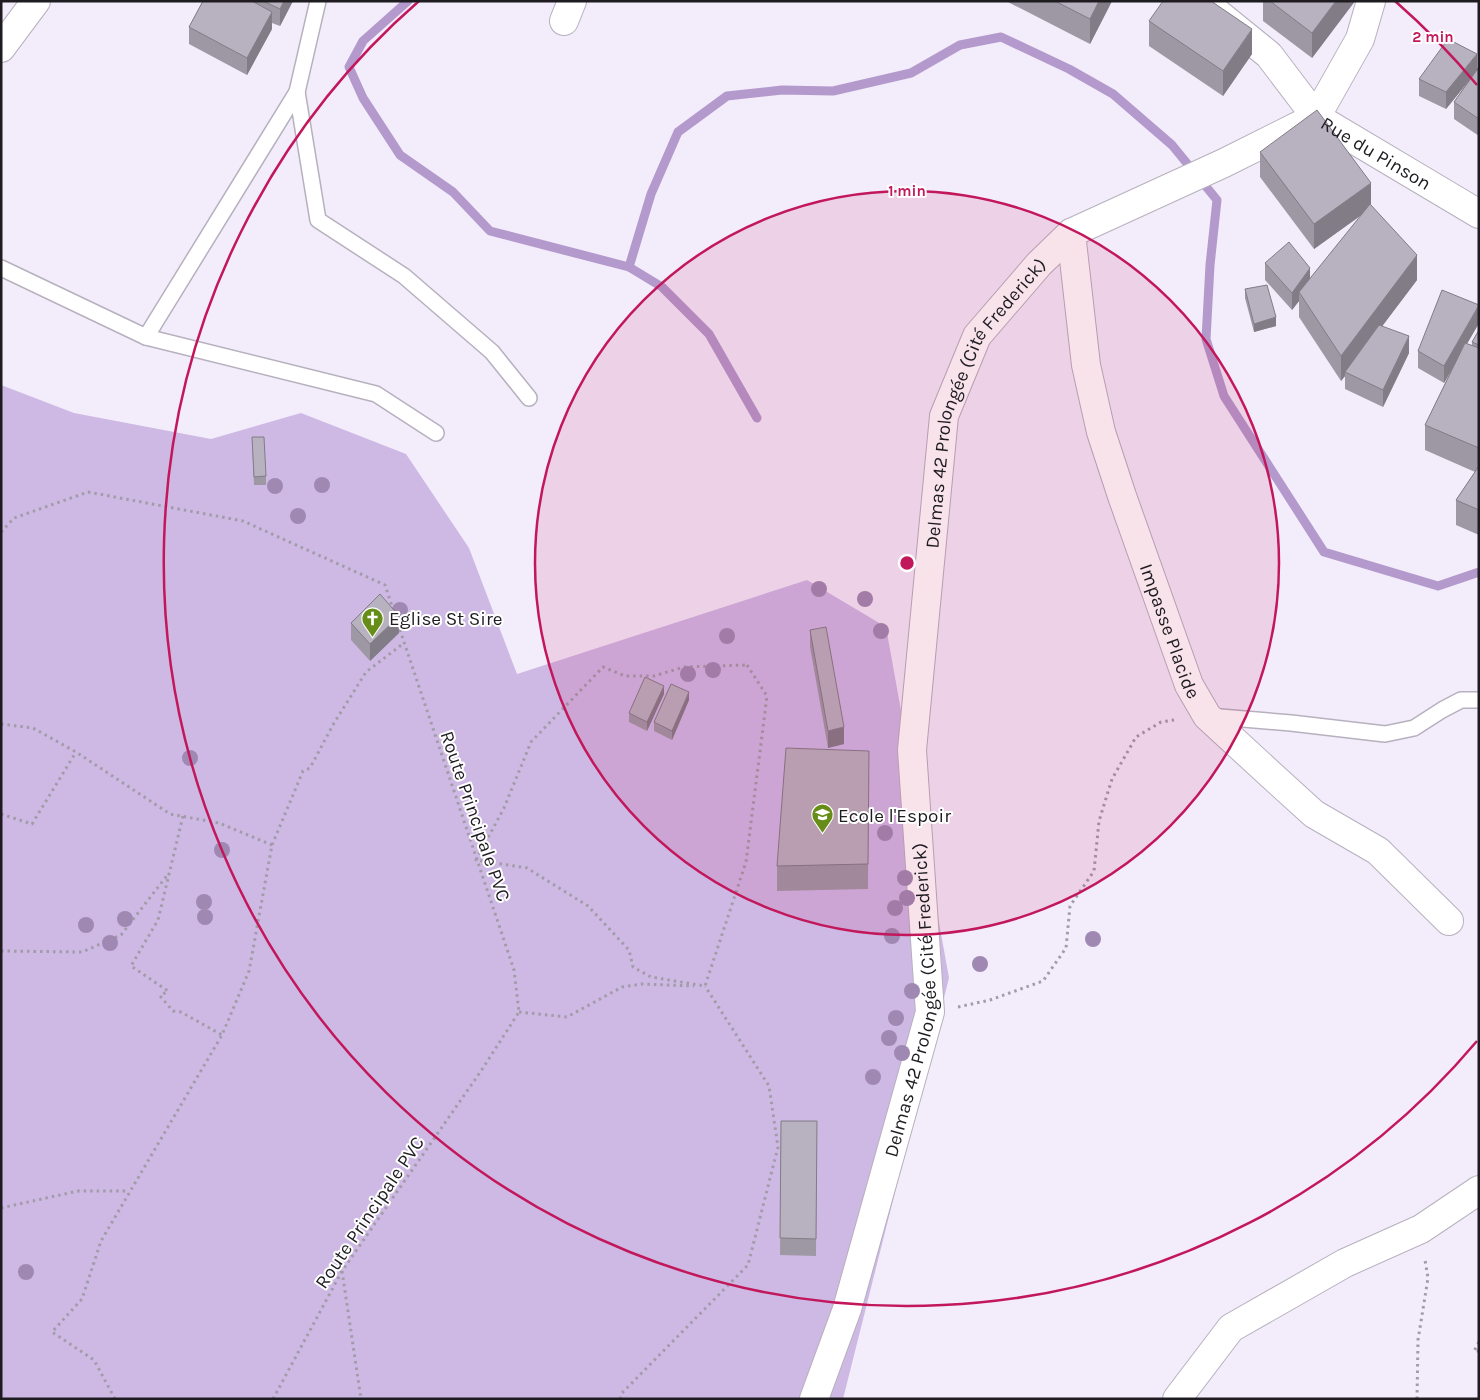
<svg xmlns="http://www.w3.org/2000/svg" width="1480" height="1400" viewBox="0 0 1480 1400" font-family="Karla,sans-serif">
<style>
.green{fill:#ceb9e5}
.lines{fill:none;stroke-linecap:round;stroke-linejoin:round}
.stream{stroke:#b399cc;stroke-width:9}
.service-casing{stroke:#b7b0be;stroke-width:18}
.minor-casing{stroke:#b7b0be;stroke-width:30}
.path{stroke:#a19ca7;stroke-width:3;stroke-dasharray:2.5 4;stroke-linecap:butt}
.service{stroke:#fff;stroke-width:15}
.minor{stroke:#fff;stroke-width:28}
.tree{fill:#9f89b2}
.wall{fill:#9e98a4}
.shaded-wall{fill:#817c86}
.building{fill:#b8b1bf;stroke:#817c86}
.ring{fill:none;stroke:#c2185b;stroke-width:2.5}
.labels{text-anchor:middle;stroke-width:4;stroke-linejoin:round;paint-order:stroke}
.street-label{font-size:19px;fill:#1e1c21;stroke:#fff}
.poi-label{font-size:19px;fill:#1e1c21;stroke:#fff;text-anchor:start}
.centre{fill:#c2185b;stroke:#fff;stroke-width:2.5}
.ring-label{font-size:15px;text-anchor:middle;font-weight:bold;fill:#c2185b;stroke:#fff;stroke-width:4;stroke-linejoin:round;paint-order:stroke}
</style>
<rect width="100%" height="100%" fill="#f3ecfb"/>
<!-- green -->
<path class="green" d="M1,385L74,413L211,439L301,413L406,454L469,548L517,674L807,580L886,627L949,978L843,1399H1Z"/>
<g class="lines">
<!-- stream -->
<g class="stream">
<path d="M408,1L363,41L349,67L363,98L400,155L453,192L490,231L629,267L662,287L709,334L757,418"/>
<path d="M629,267L651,194L678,132L727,96L782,90L833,91L911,73L960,45L1001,37L1069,69L1113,94L1172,145L1217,200L1210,265L1206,339L1224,396L1324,552L1438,586L1479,572"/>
</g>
<defs>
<g id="service">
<path d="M297,92L318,220L404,276L492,352L529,398"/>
<path d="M1,268L146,337L376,394L436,433"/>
<path d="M146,337L297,92L318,1"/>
<path d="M1208,716L1291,723L1385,734L1414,728L1442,710L1461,700H1479"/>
</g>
<g id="minor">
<path id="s1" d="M1196,1L1216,12L1269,55L1316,117L1479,214"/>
<path d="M564,21L572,1"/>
<path d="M1,48L36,1"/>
<path id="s2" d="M1071,233L1086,365L1101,432L1122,496L1189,685L1207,716L1270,774L1314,814L1378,851L1449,921"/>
<path id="s3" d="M814,1399L847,1309L930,1012L912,750L944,416L977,336L1039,264L1071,233L1224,163L1316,117L1360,39L1371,1"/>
<path d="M1177,1399L1231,1328L1345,1263L1421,1229L1479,1190"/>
</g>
</defs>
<!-- service casing -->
<use href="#service" class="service-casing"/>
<!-- minor casing -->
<use href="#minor" class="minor-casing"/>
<!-- path -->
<g class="path">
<path d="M1,532L14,518L88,492L243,521L385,585L394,612"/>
<path d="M747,665L767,696L746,862L705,986L651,977L633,967L629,950L588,906L527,868L476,860L504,808L531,742L603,667L625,676H654L684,667Z"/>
<path d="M1,724L33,728L76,752L170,814L219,823L272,845"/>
<path d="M1,814L32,824L76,752"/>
<path d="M183,816L158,920L131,966L168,991L160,996L173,1011L181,1012L222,1035"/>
<path d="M1,951L82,952L121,935L169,873"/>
<path d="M958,1007L990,1000L1043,981L1066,948L1070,906L1094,871L1099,821L1112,779L1136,737L1161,722L1174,720"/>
<path d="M519,1012L567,1017L622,987L642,984L694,986"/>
<path d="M1,1208L78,1191H129"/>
<path d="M342,1271L361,1399"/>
<path d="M1479,1342L1474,1351H1479"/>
<path d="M115,1399L94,1360L52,1332L82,1299L101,1241L222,1035L249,971L272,845L303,771L310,768L334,723L366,672L404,643"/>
<path d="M273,1399L342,1271L481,1071L519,1012L514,970L399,627"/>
<path d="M620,1399L622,1393L748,1265L778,1147L769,1086L705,986"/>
<path d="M1417,1399L1418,1340L1428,1278L1425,1260"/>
</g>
<!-- service -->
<use href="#service" class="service"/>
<!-- minor -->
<use href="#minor" class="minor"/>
</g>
<!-- trees -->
<g class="tree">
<circle cx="322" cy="485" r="8"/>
<circle cx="275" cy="486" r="8"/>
<circle cx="298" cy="516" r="8"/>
<circle cx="819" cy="589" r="8"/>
<circle cx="865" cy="599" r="8"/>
<circle cx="400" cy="610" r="8"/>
<circle cx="881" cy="631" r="8"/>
<circle cx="727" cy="636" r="8"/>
<circle cx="713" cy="670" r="8"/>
<circle cx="688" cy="674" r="8"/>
<circle cx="190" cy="758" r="8"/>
<circle cx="885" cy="833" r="8"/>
<circle cx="222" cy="850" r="8"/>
<circle cx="905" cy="878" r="8"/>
<circle cx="907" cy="898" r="8"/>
<circle cx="204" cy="902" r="8"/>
<circle cx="895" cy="908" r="8"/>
<circle cx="205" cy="917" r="8"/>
<circle cx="125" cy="919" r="8"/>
<circle cx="86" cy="925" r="8"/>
<circle cx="892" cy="936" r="8"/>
<circle cx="1093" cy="939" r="8"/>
<circle cx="110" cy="943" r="8"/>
<circle cx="980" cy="964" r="8"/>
<circle cx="912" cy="991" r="8"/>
<circle cx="896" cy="1018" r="8"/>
<circle cx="889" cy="1038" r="8"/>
<circle cx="902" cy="1053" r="8"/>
<circle cx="873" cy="1077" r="8"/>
<circle cx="26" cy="1272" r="8"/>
</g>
<!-- wall -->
<g class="wall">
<path d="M203,1H293L280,26L272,23V29L247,75L189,44V27Z"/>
<path d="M1006,1H1112L1090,44Z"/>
<path d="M1263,1H1355L1312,58L1263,21Z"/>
<path d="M1149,21L1252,54L1223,96L1149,46Z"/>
<path d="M1479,67V136L1454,119V102L1470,79L1446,109L1419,96V79L1477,70Z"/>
<path d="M1260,152L1371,205L1417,280L1382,326L1409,353L1383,407L1345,389V376L1341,381L1299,317V301L1292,310L1265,280V263L1310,279L1363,214L1314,249L1260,177Z"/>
<path d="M1245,289L1276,326L1254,332L1245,298Z"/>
<path d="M1479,305V323L1467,344L1472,345V342L1479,330V535L1456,525V500L1475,472L1425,450V425L1453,367L1444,383L1418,368V351Z"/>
<path d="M252,437L266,476V485H254Z"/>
<path d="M351,623L399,633L370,661L351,640Z"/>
<path d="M810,630L844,744L828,748L810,647Z"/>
<path d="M664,694L647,731L629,722V713Z"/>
<path d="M689,700L672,740L654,731V722Z"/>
<path d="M869,751L868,889L777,891V866Z"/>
<path d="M781,1121H817L816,1256L780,1255Z"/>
</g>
<!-- shaded-wall -->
<g class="shaded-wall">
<path d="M284,1H293L280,26V9Z"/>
<path d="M1099,1H1112L1090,44V19Z"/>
<path d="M1336,1H1355L1312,58V33Z"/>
<path d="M272,12V29L247,75V58Z"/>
<path d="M1252,29V54L1223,96V71Z"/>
<path d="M1477,54V71L1446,109V92Z"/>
<path d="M1371,183V208L1314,249V224Z"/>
<path d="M1417,255V280L1347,373L1345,372V376L1341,381V356Z"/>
<path d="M1310,268V285L1299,292V301L1292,310V293Z"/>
<path d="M1479,306V323L1444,383V366Z"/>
<path d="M1276,317V326L1254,332V324Z"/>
<path d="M1409,336V353L1383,407V390Z"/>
<path d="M399,616V633L370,661V644Z"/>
<path d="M664,686V694L647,731V722Z"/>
<path d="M689,692V700L672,740V731Z"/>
<path d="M844,727V744L828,748V731Z"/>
</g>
<!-- building -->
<g class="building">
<path d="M203,1H252L272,12L247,58L189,27Z"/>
<path d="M263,1H284L280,9Z"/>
<path d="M1055,1H1099L1090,19Z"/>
<path d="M1163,1H1211L1252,29L1223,71L1149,21Z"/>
<path d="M1270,1H1336L1312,33Z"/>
<path d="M1448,39L1477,54L1446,92L1419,79Z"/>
<path d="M1479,67V119L1454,102Z"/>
<path d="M1317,110L1371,183L1314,224L1260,152Z"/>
<path d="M1370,204L1417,255L1341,356L1299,292Z"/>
<path d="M1289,242L1310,268L1292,293L1265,263Z"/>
<path d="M1267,285L1276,317L1254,324L1245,289Z"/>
<path d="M1442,290L1479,305L1444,366L1418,351Z"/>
<path d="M1379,325L1409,336L1383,390L1345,372Z"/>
<path d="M1479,330V345L1472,342Z"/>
<path d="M1465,343L1479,348V448L1425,425Z"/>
<path d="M252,437H264L266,476L254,477Z"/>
<path d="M1479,466V510L1456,500Z"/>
<path d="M380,594L399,616L370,644L351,623Z"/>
<path d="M826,627L844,727L828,731L810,630Z"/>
<path d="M645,677L664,686L647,722L629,713Z"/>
<path d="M671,684L689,692L672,731L654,722Z"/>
<path d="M786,748L869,751L868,864L777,866Z"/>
<path d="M781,1121H817L816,1239L780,1238Z"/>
</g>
<!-- distance rings -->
<circle cx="907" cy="563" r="372" fill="#c2185b" fill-opacity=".12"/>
<g class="ring">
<circle cx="907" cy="563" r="372"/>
<path d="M1477 1041A744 744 0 1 1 419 1M1395 1A744 744 0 0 1 1477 85"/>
</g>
<!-- icons -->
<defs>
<symbol id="church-pin" viewBox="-11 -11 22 30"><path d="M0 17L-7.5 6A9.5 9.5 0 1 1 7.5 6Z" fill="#678d19" stroke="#fff"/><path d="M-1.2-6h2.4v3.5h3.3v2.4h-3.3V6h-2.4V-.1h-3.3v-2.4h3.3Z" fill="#fff"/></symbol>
<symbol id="school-pin" viewBox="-11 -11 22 30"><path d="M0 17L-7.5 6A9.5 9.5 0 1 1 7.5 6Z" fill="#678d19" stroke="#fff"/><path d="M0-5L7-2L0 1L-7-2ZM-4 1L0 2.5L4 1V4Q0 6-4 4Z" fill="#fff"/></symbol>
</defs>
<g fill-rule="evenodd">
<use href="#church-pin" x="360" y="606" width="25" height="34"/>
<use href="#school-pin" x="810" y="802" width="25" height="34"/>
</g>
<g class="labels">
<!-- street labels -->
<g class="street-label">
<text dy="7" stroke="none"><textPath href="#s1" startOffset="239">Rue du Pinson</textPath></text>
<text dy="7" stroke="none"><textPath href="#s3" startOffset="1029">Delmas 42 Prolongée (Cité Frederick)</textPath></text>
<text dy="7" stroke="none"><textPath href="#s2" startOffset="412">Impasse Placide</textPath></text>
<text transform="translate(476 816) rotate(71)" y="7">Route Principale PVC</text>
<text dy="7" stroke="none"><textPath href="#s3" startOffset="414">Delmas 42 Prolongée (Cité Frederick)</textPath></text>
<text transform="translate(369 1212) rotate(-56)" y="7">Route Principale PVC</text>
</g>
<!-- poi labels -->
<g class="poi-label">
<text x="389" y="625">Eglise St Sire</text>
<text x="838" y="822">Ecole l'Espoir</text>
</g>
</g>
<circle cx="907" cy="563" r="8" class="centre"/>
<g class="ring-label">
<text x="1433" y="42">2 min</text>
<text x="907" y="196">1 min</text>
</g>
<!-- border -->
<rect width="1480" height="1400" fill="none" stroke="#1e1c21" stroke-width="5"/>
</svg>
